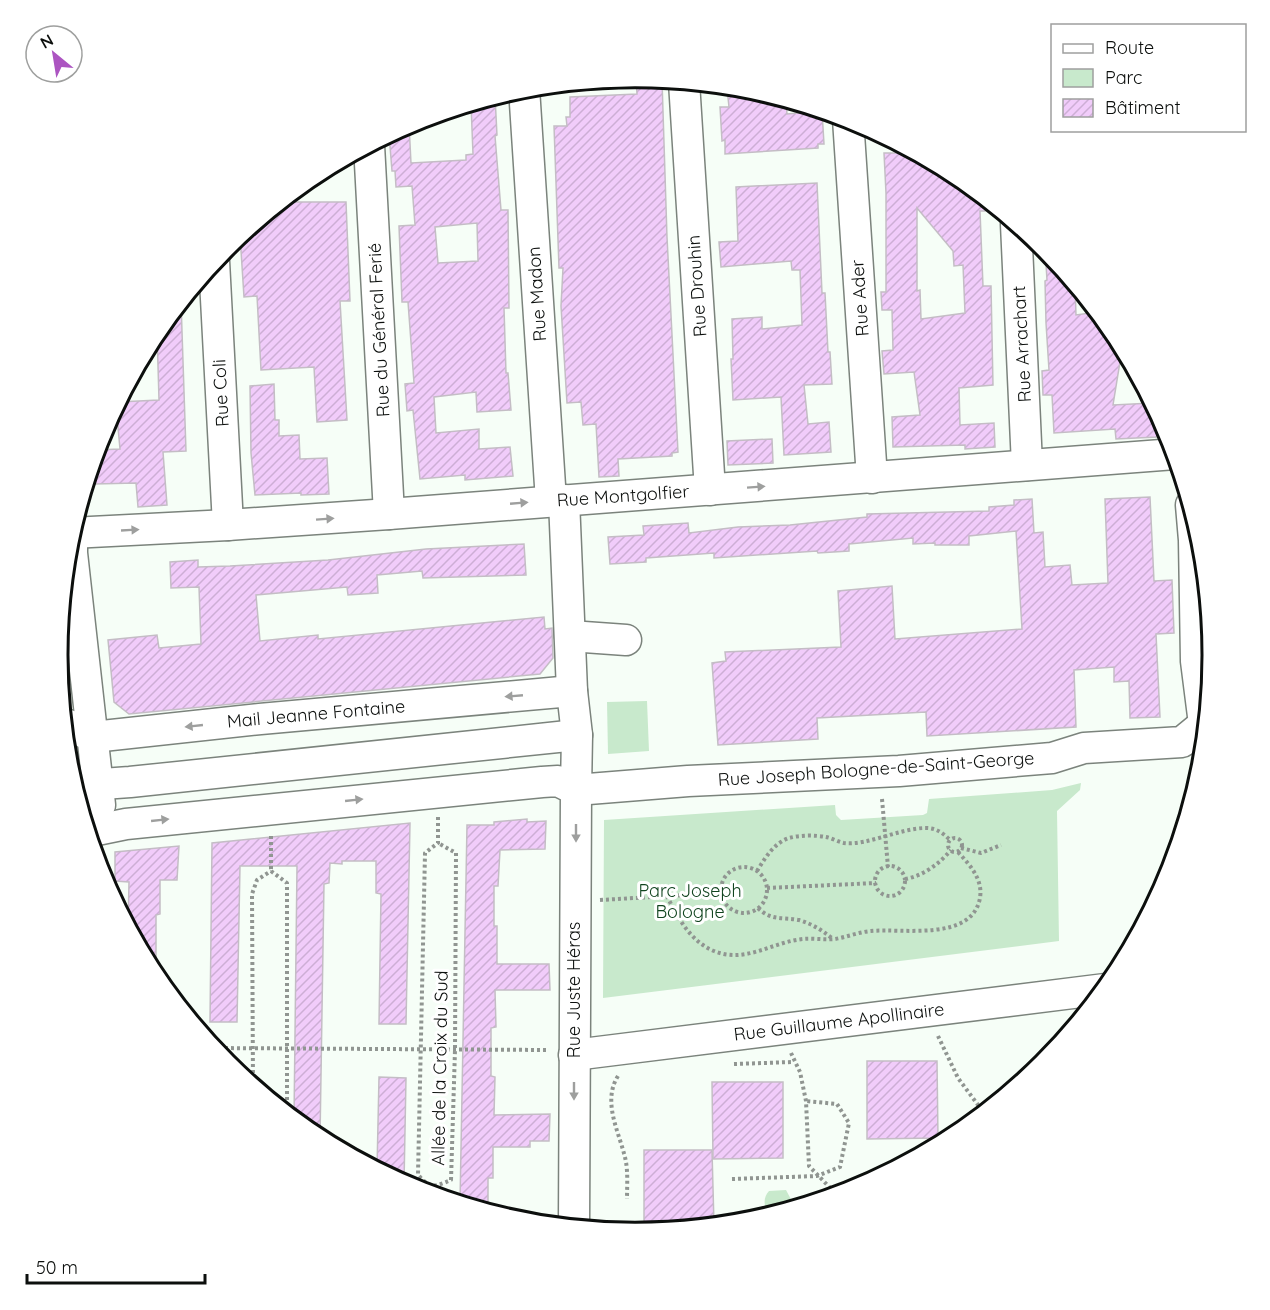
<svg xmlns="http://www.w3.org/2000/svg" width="1270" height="1310" viewBox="0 0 1270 1310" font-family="Quicksand,sans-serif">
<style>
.park{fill:#c8e9cc}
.building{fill:url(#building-hatch);stroke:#c4bdc5;stroke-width:1.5;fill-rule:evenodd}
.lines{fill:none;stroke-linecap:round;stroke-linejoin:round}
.minor-casing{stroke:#7b837c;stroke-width:33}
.path{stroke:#909591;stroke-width:4;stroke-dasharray:3 3;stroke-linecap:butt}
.minor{stroke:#fff;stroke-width:30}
.oneway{fill:#9e9f9e}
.labels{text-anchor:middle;stroke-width:6;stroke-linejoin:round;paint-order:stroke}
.street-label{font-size:18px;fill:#0c0f0d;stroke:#fff}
.park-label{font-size:18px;fill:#11441f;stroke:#fff}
.rim{fill:none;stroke:#0c0f0d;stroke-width:3}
</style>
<defs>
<pattern id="building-hatch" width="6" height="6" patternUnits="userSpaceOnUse" patternTransform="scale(1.5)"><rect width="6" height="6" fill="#f1ccfa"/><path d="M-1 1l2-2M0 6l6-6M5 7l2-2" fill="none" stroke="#cdaed5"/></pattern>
</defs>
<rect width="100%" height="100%" fill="#f6fef7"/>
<!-- park -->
<g class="park">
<path d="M647,701L649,751L608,754L607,702Z"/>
<path d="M1081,783L1080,790L1057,811L1059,941L603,998L604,820L835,805L836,815L841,820L923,815L927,813L929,799L1052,790Z"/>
<path d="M786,1190L793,1203L786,1210L773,1214L767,1212C764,1204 763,1198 769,1191Z"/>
</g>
<!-- building -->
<g class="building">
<path d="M636,77L662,80L667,237L678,452L672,453V456L618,459L619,476L599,477L596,424L583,425L581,402L567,403L561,306L563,268H559L554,126H567L566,117H570V97L637,94Z"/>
<path d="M727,88H748L786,100L787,114L822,111L824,144H818V148L725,154V140L722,141L720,107H729Z"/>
<path d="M495,96L497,135L495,136L501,210H508L509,308H504L506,373H508L511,410L477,412L476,392L434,397L436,433L479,429V449L510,447L513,476L465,480V475L420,479L413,410L407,411L405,384L414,383L408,302H402L399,226L415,225L412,186L396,187L395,171H392L389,134L409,124L411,163L466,160V155L473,154L471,104ZM477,223L478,261L438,263L435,227Z"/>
<path d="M884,153H915L956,175L985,198V211H980L983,286H991L993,385L959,388L960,425L994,423L995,447L965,449V445L893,447L892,417L920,415L914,372L884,374L882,351L893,350L892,310H882L881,292H886V193ZM917,208L953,251L954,266L963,265L965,313L921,319L920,290L917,291Z"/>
<path d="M817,183L822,293H825L828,352H830L832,384L804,385L808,424L829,422L831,452L784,455L781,397L733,400L731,359H733L732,319L762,317V329L802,325L800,270H792L791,261L721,267L719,242L738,241L736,187Z"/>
<path d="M281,202H346L350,301H340L347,420L317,422L314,367L261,370L257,296L244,297L240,235Z"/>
<path d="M1045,248L1075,284L1076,315L1097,312L1116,334L1131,362H1120L1113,405L1152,403L1155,408L1157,437L1116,439L1115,429L1054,433L1052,395H1043L1042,371L1049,370L1046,323L1045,281L1047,280Z"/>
<path d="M181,301L186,451L163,452L167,505L138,507L136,483L95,484L94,456L96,450L120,449L116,406L118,402L159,400L157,331Z"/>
<path d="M274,384L275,420H279V436L299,435L300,459L327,458L329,494L301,495V493L255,495L251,453L250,386Z"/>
<path d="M772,439L773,463L728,465L727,441Z"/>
<path d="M1150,497L1154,581L1172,580L1174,633L1156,634L1160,717L1130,718L1129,681L1114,682V667L1074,670L1076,727L927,736L926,712L817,718L818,739L718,745L712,663L726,661L725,652L841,647L838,591L892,586L895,639L1022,629L1016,531L969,536V545H935V543L913,544V538L849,544V551L818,553L817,551L714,558V553L646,558V562L610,564L608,537L644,535L643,526L688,523L689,533L738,527L790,525L867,517V514L989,511V507L1014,505V500L1032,499L1034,533L1043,532L1045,567L1070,565L1072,585L1108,583L1105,499Z"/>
<path d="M524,544L526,575L423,578L422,571L377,575L378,593L348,595L347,587L256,595L260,641L318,635V639L544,617L545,629L552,628L553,658L540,674L129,714L114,702L108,640L157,635L159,648L201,644L199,587L171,588L170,562L198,560V567L230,566L328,560L426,549Z"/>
<path d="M527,819V822L546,821L545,849L500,850L498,886H494V926H497V964H549L550,990H495L496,1027L491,1028V1076L495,1077L494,1115L550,1114L549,1141H530V1147H493V1178H488V1202H460L467,825H494V822Z"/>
<path d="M410,823L406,1024H379L381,894L376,893V861H342V864L330,863L329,883L324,884L320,1139L294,1119L297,866H240L237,1022H210L212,843Z"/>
<path d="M179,846L177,880H160V914L156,915V978L128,927L129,882L115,881V852Z"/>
<path d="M867,1061H937L938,1138L867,1139Z"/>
<path d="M379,1077L406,1078L404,1184L377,1169Z"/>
<path d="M712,1082H783V1158L713,1159Z"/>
<path d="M644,1150H712L714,1225L644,1228Z"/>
</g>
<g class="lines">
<defs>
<g id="minor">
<path d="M684,82L710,490"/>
<path d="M524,88L551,501"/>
<path d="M848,119L872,478"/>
<path d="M369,145L389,514"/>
<path d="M1016,224L1027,465"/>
<path d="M214,261L228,525"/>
<path d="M564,500L572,691L577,735L576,790L688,781L899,771L1052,758L1084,748L1182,742L1204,724"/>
<path d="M1191,505L1194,540L1196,661L1204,724"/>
<path d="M72,530V553L100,805"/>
<path d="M71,533L228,525L389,514L1175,454"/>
<path d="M570,636L626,640"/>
<path d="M64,725H69L93,737L260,719L572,691"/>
<path d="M74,786L130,782L577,735"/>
<path d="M87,832L126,824L542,782L558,781L576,790L574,1227"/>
<path d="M574,1055L1105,989"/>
</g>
</defs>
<!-- minor casing -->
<use href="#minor" class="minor-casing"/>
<!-- path -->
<g class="path">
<path d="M882,799L888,867"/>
<path d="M438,817V843L425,853L418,1175C431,1189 434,1187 451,1180L455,1050L456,853L438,843"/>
<path d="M271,836V871"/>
<circle cx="955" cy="845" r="7"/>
<path d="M961,848L981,853L1001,845"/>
<path d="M104,855L107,886"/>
<circle cx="890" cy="881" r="15"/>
<circle cx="744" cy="890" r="23"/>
<path d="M271,871L287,883V1114"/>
<path d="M757,871C765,858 774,843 789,838C800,835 815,835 826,837C832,838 838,842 844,843C867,846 900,828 926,828C936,828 943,833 950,840"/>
<path d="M905,879C923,876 939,864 951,850"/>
<path d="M107,886L121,896V913"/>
<path d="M767,888L876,883"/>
<path d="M667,896C677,917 691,942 714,951C745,964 772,942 803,939C813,938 824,940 835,939C847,937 859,932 871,931C902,928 972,942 980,898C983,879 970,865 957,851"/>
<path d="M600,900L722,893"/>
<path d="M758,908C771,921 783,917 799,920C812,924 822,930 833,939"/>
<path d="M938,1036L958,1078L984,1113"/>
<path d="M213,1048L549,1050"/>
<path d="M791,1053L800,1072L806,1101L809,1166L837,1195"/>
<path d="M734,1064L793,1062"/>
<path d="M618,1076C601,1103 621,1135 626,1162C628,1174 627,1187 627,1199"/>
<path d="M253,1085L252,894L257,880L271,871"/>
<path d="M732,1179L817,1176L840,1167L849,1123L837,1104L806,1101"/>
</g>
<!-- minor -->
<use href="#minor" class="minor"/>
</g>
<!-- one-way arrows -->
<defs><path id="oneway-solid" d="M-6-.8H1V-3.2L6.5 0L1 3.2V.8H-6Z" transform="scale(1.5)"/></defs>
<g class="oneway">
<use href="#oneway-solid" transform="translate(756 487) rotate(-4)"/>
<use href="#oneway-solid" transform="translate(519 503) rotate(-5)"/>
<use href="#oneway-solid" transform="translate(325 519) rotate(-4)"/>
<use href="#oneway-solid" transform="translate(130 530) rotate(-3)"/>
<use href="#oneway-solid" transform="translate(514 696) rotate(175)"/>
<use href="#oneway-solid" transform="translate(194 726) rotate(174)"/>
<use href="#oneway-solid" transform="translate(354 800) rotate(-6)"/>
<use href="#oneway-solid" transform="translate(160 820) rotate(-6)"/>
<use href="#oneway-solid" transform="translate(576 833) rotate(90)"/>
<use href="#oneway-solid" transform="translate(574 1091) rotate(90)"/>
</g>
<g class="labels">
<!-- street labels -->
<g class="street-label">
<text transform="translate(697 286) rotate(-94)" y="6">Rue Drouhin</text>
<text transform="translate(537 294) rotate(-94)" y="6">Rue Madon</text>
<text transform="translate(860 298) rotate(-94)" y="6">Rue Ader</text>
<text transform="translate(379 330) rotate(-93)" y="6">Rue du Général Ferié</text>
<text transform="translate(1022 344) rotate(-93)" y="6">Rue Arrachart</text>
<text transform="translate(221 393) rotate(-93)" y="6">Rue Coli</text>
<text transform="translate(623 496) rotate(-4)" y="6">Rue Montgolfier</text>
<text transform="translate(316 714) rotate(-5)" y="6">Mail Jeanne Fontaine</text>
<text transform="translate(876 769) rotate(-4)" y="6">Rue Joseph Bologne-de-Saint-George</text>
<text transform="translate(574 990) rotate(-90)" y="6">Rue Juste Héras</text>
<text transform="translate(839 1022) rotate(-7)" y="6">Rue Guillaume Apollinaire</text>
<text transform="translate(440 1068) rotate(-89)" y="6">Allée de la Croix du Sud</text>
</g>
<!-- park labels -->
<g class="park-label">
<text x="690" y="897">Parc Joseph<tspan x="690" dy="21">Bologne</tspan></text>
</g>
</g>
<!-- crop -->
<path d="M0 0H1270V1310H0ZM68 655a567 567 0 1 1 1134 0a567 567 0 1 1-1134 0Z" fill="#fff" fill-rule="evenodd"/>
<path class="rim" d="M68 655a567 567 0 1 1 1134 0a567 567 0 1 1-1134 0Z"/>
<!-- legend -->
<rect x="1051" y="24" width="195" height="108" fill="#ffffff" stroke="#9e9f9e" stroke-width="1.5"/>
<rect x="1063" y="44" width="30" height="9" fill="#ffffff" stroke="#9e9f9e" stroke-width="1.5"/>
<text x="1105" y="54" font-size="18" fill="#0c0f0d">Route</text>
<rect x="1063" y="69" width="30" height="18" fill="#c8e9cc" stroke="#9e9f9e" stroke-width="1.5"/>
<text x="1105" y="84" font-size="18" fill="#0c0f0d">Parc</text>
<rect x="1063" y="99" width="30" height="18" fill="url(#building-hatch)" stroke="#9e9f9e" stroke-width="1.5"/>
<text x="1105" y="114" font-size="18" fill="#0c0f0d">Bâtiment</text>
<!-- north arrow -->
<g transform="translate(54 54) rotate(330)"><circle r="28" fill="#ffffff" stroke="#9e9f9e" stroke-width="1.5"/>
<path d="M0-4.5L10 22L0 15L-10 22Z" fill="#ac54c1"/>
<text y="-9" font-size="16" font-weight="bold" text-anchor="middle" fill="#0c0f0d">N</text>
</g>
<!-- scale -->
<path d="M27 1274v9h178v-9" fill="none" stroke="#0c0f0d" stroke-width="3"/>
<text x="36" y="1274" font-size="18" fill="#0c0f0d" stroke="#ffffff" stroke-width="4.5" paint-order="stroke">50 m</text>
</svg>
